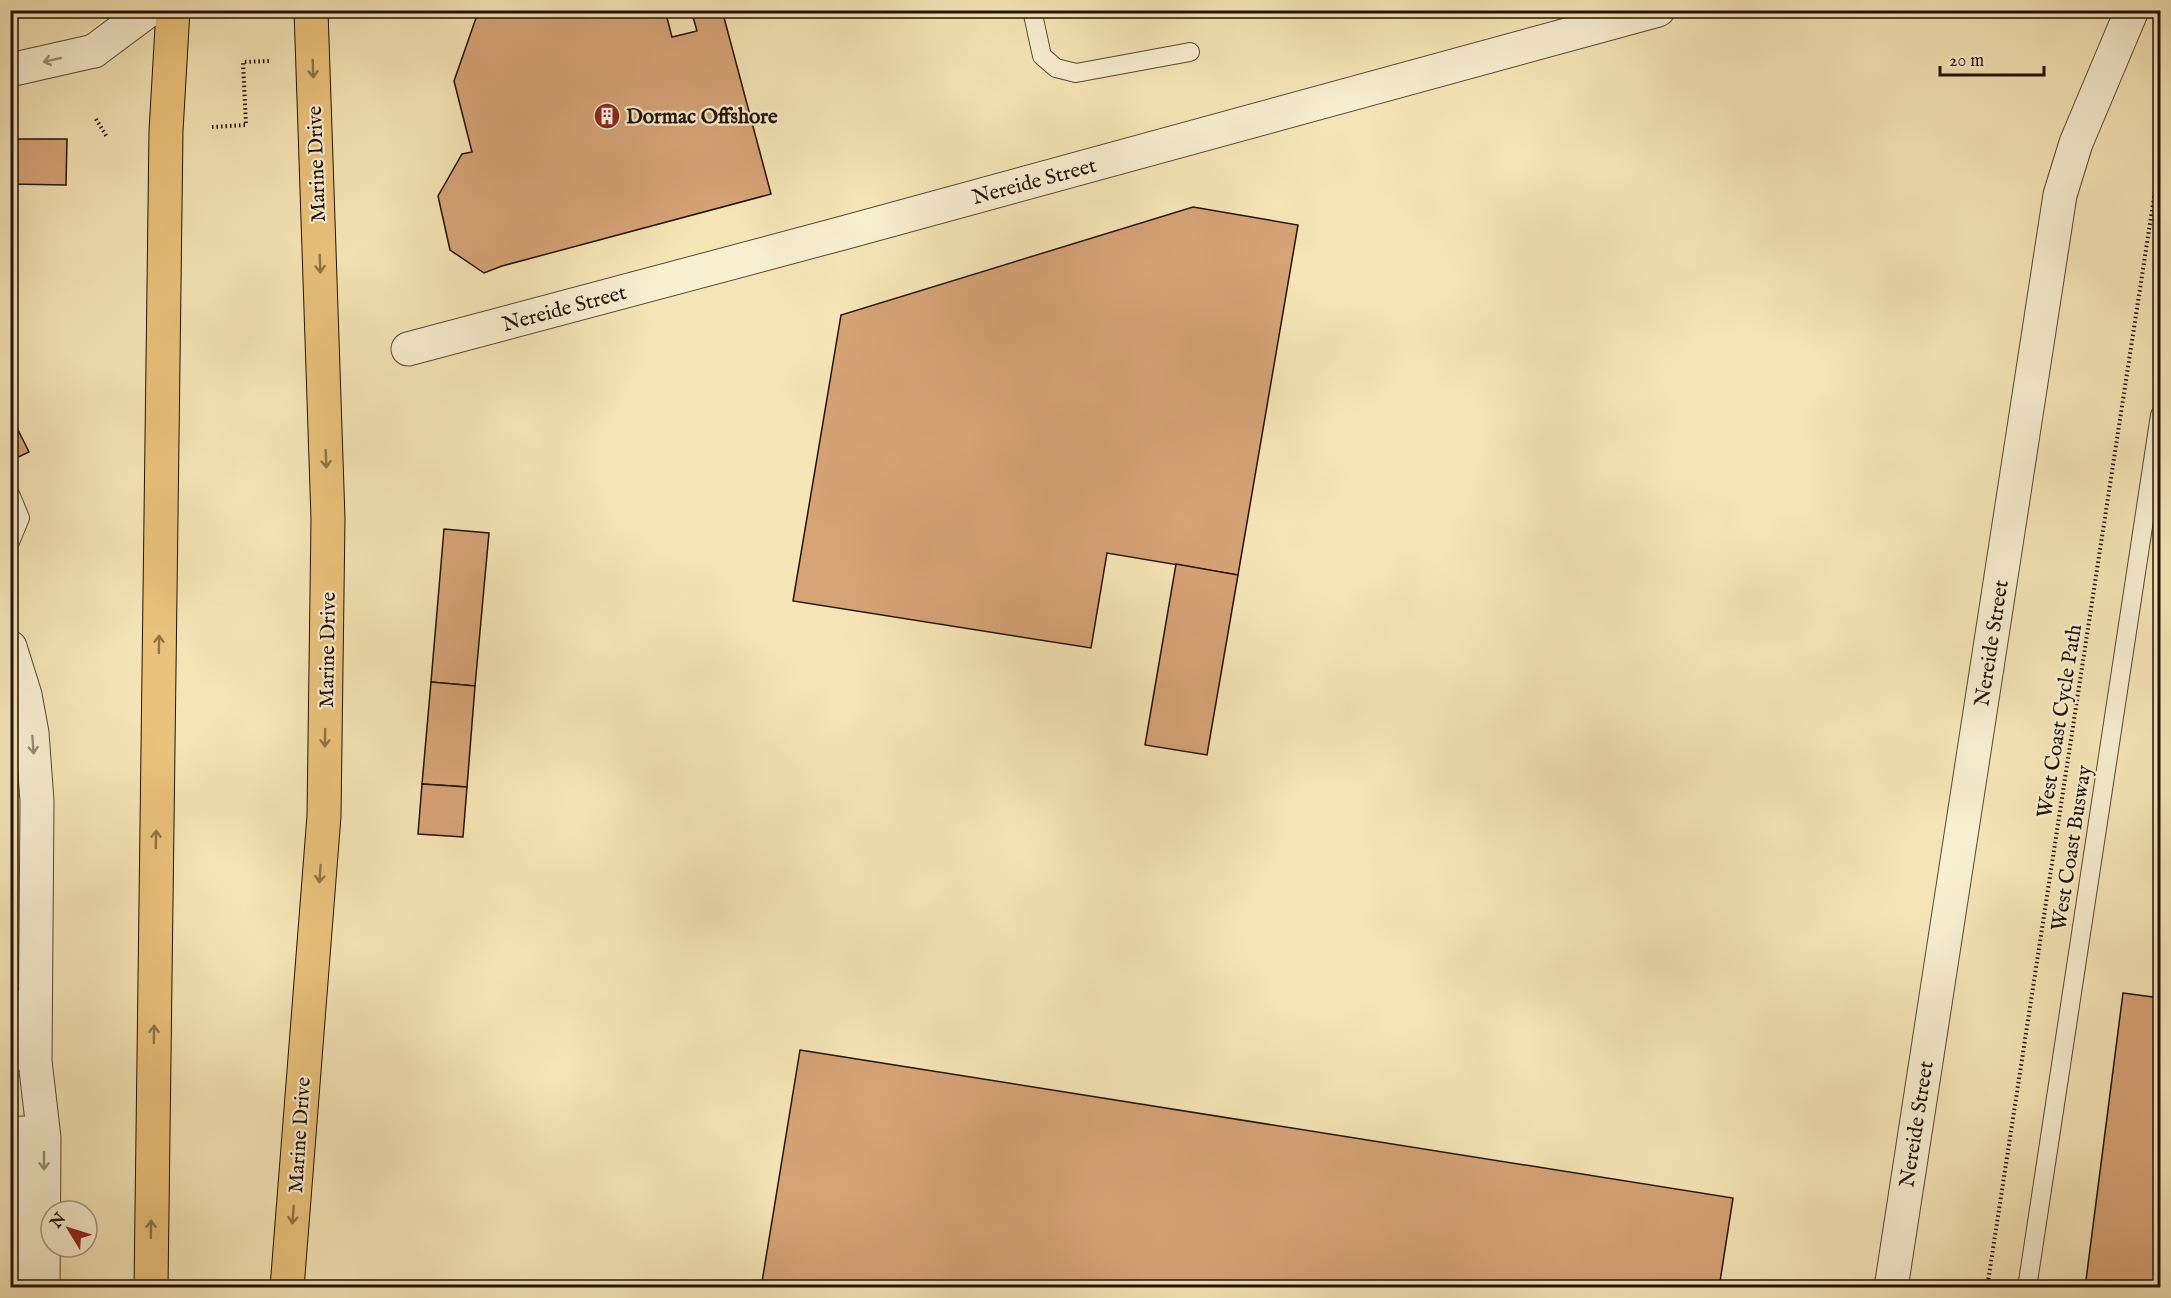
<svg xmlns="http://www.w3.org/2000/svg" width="2171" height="1298" viewBox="0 0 2171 1298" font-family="'IM FELL English',serif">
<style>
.building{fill:#d6a377;stroke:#221208;stroke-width:1.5}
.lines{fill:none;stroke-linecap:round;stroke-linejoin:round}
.service-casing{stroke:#574734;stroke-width:20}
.minor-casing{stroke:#574734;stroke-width:35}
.tertiary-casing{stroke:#574734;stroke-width:35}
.primary-casing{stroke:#221208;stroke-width:35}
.path{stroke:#221208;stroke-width:4;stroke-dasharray:1.5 3;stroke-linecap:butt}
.service{stroke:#f8eed0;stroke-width:18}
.minor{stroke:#f8eed0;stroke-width:33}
.tertiary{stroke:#f8eed0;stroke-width:33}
.primary{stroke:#eac27b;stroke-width:33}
.oneway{stroke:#988b76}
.oneway2{stroke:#907347}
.labels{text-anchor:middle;stroke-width:4.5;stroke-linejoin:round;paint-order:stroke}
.poi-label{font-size:21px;font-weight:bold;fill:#221208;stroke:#f8eed0;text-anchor:start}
.street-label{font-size:21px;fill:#221208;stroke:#f8eed0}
</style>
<rect width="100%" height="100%" fill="#f5e5b6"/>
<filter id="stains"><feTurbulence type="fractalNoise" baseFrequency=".00333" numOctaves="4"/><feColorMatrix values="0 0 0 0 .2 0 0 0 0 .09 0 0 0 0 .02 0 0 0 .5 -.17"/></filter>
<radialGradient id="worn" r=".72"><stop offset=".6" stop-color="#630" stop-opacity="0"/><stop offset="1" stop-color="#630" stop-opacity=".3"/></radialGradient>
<!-- building -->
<g class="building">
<path d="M491,10H665L672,37L697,31L691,10H722L771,194L502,266L484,273L450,250L438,196L462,154L472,152L454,81L476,18L492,13Z"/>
<path d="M10,139H67L66,185L10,184Z"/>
<path d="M1193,207L1298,225L1238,575L1107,553L1091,648L793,601L841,315Z"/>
<path d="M10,414L29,452L10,461Z"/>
<path d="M444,529L489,533L475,686L431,682Z"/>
<path d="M1176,564L1238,575L1207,755L1145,745Z"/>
<path d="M431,682L475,686L467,787L422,784Z"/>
<path d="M422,784L467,787L463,837L418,834Z"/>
<path d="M2123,993L2160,998V1288H2085Z"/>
<path d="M800,1050L1733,1198L1719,1288H761Z"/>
</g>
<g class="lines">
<defs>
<g id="service">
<path d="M1032,10L1042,56L1056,68L1076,73L1190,52"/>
<path d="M10,494L20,518L10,542"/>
<path d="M2027,1288L2160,415"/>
</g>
<g id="minor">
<path d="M10,70L94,51"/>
<path d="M408,349L843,233L1658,10"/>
<path d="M10,647L25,695L32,733L37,801L35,1061L44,1138L43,1288"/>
<path d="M10,1056L21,1007"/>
<path d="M19,1288L22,1133"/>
<path d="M1891,1288L2060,195L2076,143L2132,10"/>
</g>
<path id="tertiary" d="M94,51L149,10"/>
<g id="primary">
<path d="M151,1288L166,131L173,10"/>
<path d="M287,1288L324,816L328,519L311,10"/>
</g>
</defs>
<!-- service casing -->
<use href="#service" class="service-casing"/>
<!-- minor casing -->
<use href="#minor" class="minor-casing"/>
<!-- tertiary casing -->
<use href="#tertiary" class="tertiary-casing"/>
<!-- primary casing -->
<use href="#primary" class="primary-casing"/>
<!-- path -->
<g class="path">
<path d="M96,119L107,137"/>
<path d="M212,127L246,125L243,62L269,61"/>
<path d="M1987,1288L2160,158"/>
</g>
<!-- service -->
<use href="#service" class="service"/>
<!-- minor -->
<use href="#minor" class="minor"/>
<!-- tertiary -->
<use href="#tertiary" class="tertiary"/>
<!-- primary -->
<use href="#primary" class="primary"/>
</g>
<!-- one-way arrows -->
<defs><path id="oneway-shaft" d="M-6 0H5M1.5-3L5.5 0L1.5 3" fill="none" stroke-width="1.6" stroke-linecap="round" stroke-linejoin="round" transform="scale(1.5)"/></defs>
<g class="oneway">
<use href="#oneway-shaft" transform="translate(52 60) rotate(167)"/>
<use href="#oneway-shaft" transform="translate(33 745) rotate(86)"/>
<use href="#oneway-shaft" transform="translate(44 1161) rotate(90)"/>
</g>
<g class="oneway2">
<use href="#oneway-shaft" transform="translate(313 69) rotate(88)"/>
<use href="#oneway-shaft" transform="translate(320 264) rotate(88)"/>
<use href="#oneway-shaft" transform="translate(326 459) rotate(88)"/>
<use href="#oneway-shaft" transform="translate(159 644) rotate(-89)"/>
<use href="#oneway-shaft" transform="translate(325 738) rotate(91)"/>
<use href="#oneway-shaft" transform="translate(156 839) rotate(-89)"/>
<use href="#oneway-shaft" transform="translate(320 874) rotate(94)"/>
<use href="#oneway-shaft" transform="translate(154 1034) rotate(-89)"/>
<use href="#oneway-shaft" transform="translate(293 1215) rotate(94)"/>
<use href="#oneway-shaft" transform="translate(151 1229) rotate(-89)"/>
</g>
<!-- icons -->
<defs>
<symbol id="building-disc" viewBox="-11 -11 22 22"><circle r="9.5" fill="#8f2418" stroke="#f8eed0"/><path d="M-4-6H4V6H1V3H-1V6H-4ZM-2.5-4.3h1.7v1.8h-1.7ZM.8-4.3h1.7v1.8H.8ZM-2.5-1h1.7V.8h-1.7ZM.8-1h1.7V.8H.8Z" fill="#fff"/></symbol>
</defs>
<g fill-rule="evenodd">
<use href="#building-disc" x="592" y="101" width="30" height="30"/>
</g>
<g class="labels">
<!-- poi labels -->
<g class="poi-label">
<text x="626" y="123">Dormac Offshore</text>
</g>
<!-- street labels -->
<g class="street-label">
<text transform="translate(316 164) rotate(-92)" y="7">Marine Drive</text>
<text transform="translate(1034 181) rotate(-15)" y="7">Nereide Street</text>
<text transform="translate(564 308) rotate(-15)" y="7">Nereide Street</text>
<text transform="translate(1991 643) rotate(-81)" y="7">Nereide Street</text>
<text transform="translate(327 650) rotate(-89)" y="7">Marine Drive</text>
<text transform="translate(2059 721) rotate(-81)" y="7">West Coast Cycle Path</text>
<text transform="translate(2071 848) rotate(-81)" y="7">West Coast Busway</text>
<text transform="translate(1916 1124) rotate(-81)" y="7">Nereide Street</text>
<text transform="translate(299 1135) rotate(-86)" y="7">Marine Drive</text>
</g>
</g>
<!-- margin -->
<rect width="2171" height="1298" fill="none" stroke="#f5e5b6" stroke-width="36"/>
<rect x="12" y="12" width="2147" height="1274" fill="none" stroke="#221208" stroke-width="3"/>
<rect x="18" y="18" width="2135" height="1262" fill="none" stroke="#221208" stroke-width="1.5"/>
<!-- north arrow -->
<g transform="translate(69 1229) rotate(308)"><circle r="28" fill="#f8eed0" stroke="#a29680" stroke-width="1.5"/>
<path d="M0-4.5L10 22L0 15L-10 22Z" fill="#8f2418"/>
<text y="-9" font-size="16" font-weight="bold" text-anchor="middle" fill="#221208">N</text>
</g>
<!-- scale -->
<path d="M1940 66v9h104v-9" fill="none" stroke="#221208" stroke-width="3"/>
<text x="1949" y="66" font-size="18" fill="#221208" stroke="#f8eed0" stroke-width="4.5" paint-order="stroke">20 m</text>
<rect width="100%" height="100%" filter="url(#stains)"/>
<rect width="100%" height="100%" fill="url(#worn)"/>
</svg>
